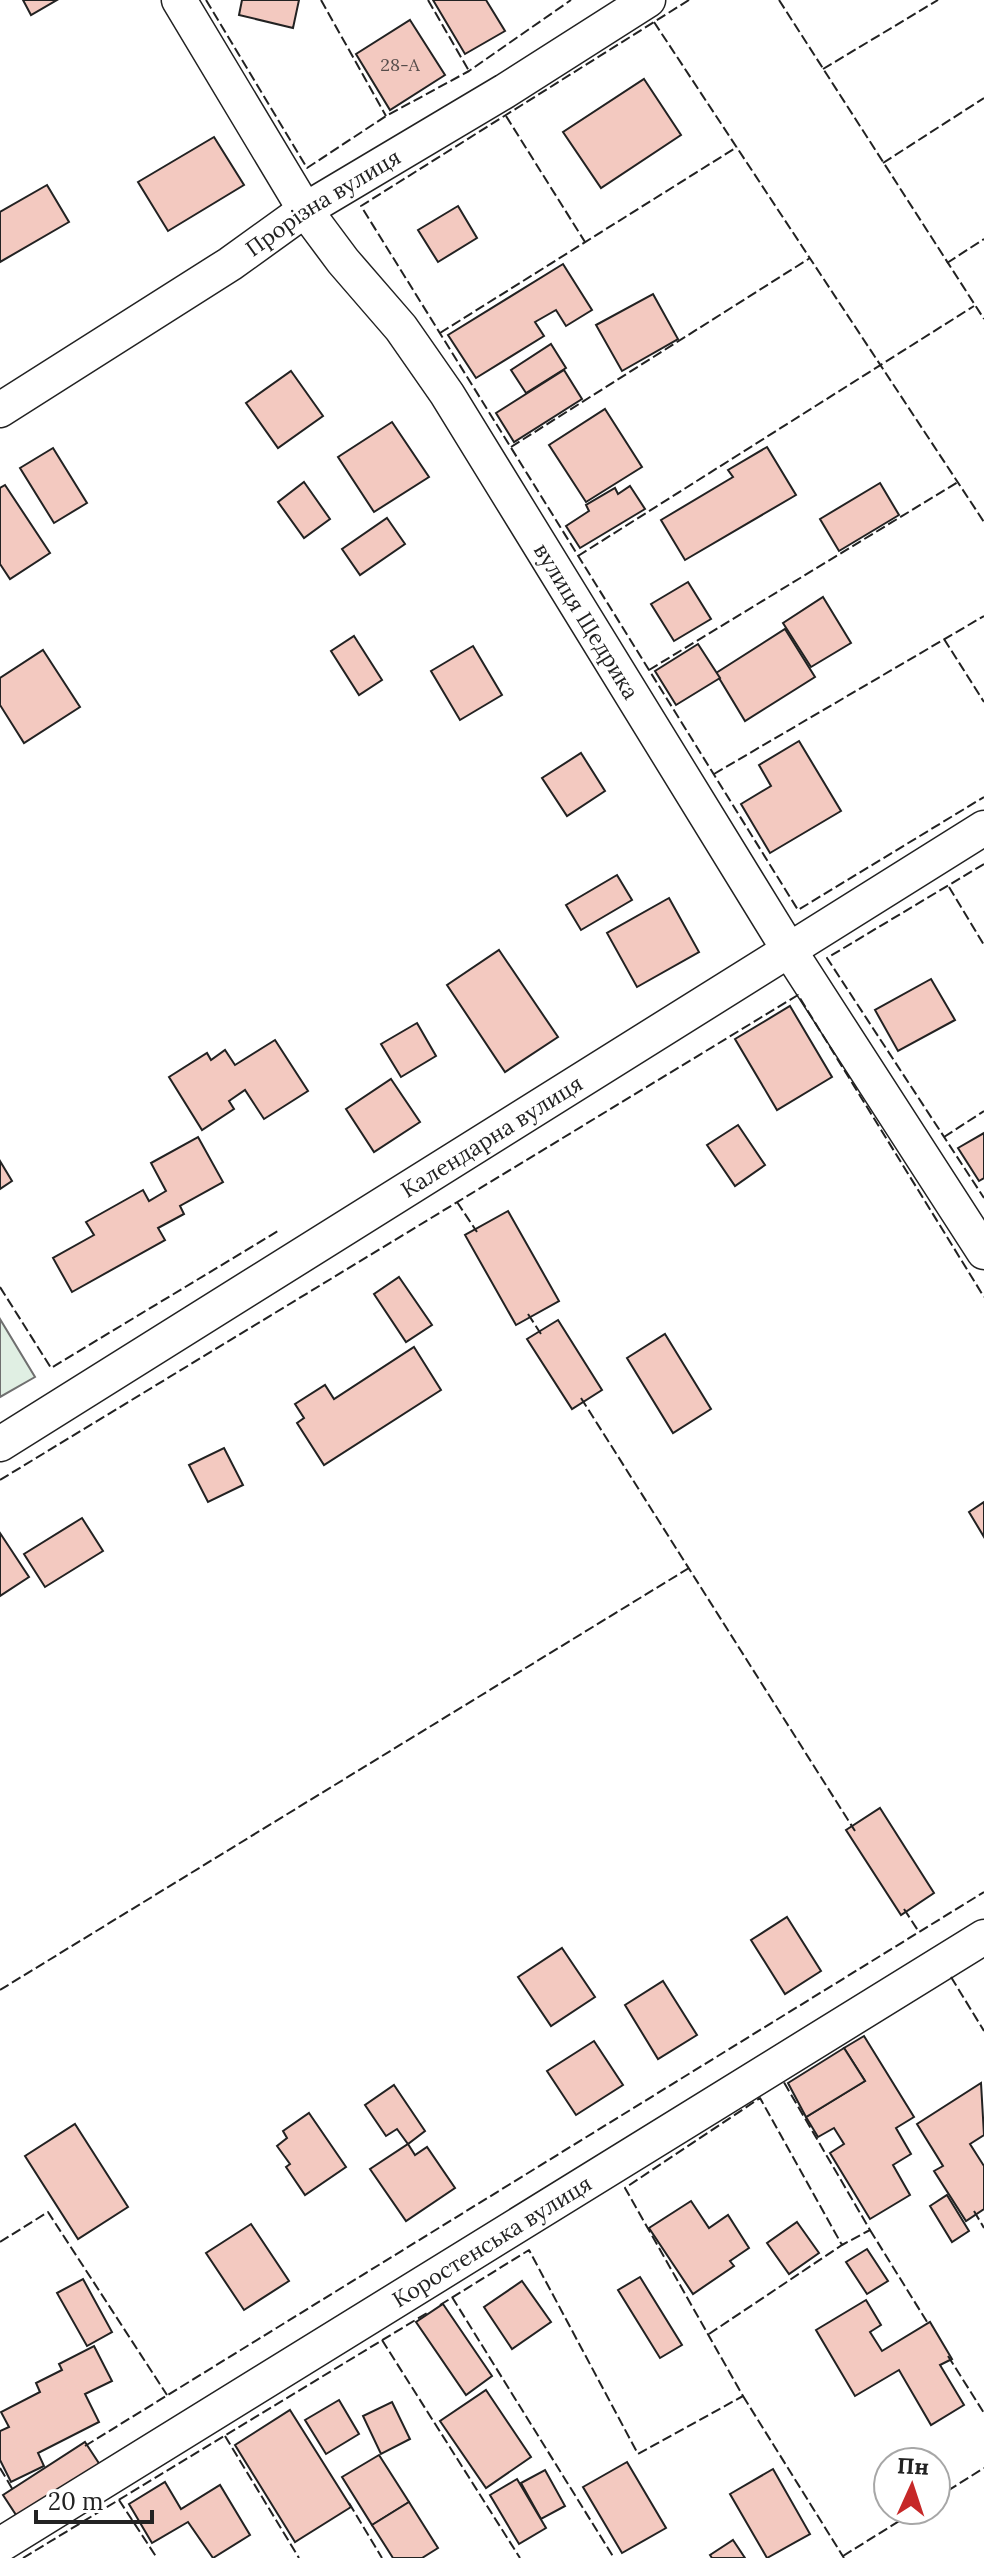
<svg xmlns="http://www.w3.org/2000/svg" width="984" height="2558" viewBox="0 0 984 2558" font-family="Lora,serif">
<style>
.green{fill:#e0efe3;stroke:#6f6f6f;stroke-width:2}
.building{fill:#f3c9c0;stroke:#222;stroke-width:2}
.lines{fill:none;stroke-linecap:round;stroke-linejoin:round}
.minor-casing{stroke:#222;stroke-width:37}
.minor{stroke:#fff;stroke-width:34}
.fence{stroke:#222;stroke-width:2;stroke-dasharray:10 4;stroke-linecap:butt}
.labels{text-anchor:middle;stroke-width:6;stroke-linejoin:round;paint-order:stroke}
.number-label{font-size:18px;fill:#564c4a}
.street-label{font-size:22px;fill:#222;stroke:#fff}
</style>
<rect width="100%" height="100%" fill="#fff"/>
<!-- green -->
<path class="green" d="M0,1319L35,1377L0,1397Z"/>
<!-- building -->
<g class="building">
<path d="M23,0H57L31,15Z"/>
<path d="M242,0H299L293,28L239,15Z"/>
<path d="M433,0H486L505,31L465,54Z"/>
<path d="M410,20L445,75L390,110L356,54Z"/>
<path d="M644,79L681,135L601,188L563,132Z"/>
<path d="M214,137L244,185L168,231L138,182Z"/>
<path d="M47,185L69,222L0,262V212Z"/>
<path d="M458,206L477,238L438,262L418,230Z"/>
<path d="M563,264L592,310L566,326L556,310L535,322L544,336L476,378L448,335Z"/>
<path d="M653,294L678,339L622,371L596,325Z"/>
<path d="M551,344L566,368L526,393L511,370Z"/>
<path d="M564,370L582,399L514,442L496,413Z"/>
<path d="M291,371L323,416L278,448L246,403Z"/>
<path d="M605,409L642,467L586,502L549,445Z"/>
<path d="M392,422L429,477L374,512L338,457Z"/>
<path d="M767,447L796,495L685,560L661,520L733,477L728,470Z"/>
<path d="M53,448L87,503L54,523L20,468Z"/>
<path d="M304,482L330,519L304,538L278,502Z"/>
<path d="M880,483L899,515L839,551L820,519Z"/>
<path d="M5,485L50,553L10,579L0,564V488Z"/>
<path d="M630,486L645,509L580,548L566,526L589,511L586,505L615,488L618,494Z"/>
<path d="M387,518L405,544L360,575L342,549Z"/>
<path d="M688,582L711,619L674,641L651,604Z"/>
<path d="M823,597L851,643L811,667L783,623Z"/>
<path d="M785,629L815,677L745,721L716,673Z"/>
<path d="M354,636L382,680L359,695L331,651Z"/>
<path d="M698,644L720,678L676,705L655,671Z"/>
<path d="M473,646L502,695L460,720L431,671Z"/>
<path d="M43,650L80,707L24,743L0,705V678Z"/>
<path d="M799,741L841,811L770,853L741,804L771,786L759,765Z"/>
<path d="M581,753L605,791L567,816L542,778Z"/>
<path d="M617,875L632,900L581,930L566,905Z"/>
<path d="M669,898L699,952L637,987L607,933Z"/>
<path d="M499,950L558,1037L505,1072L447,985Z"/>
<path d="M931,979L955,1020L898,1051L875,1010Z"/>
<path d="M790,1006L832,1077L777,1110L735,1039Z"/>
<path d="M417,1023L436,1056L401,1077L381,1044Z"/>
<path d="M275,1040L308,1091L264,1119L245,1090L229,1101L234,1109L202,1130L169,1077L207,1053L211,1060L225,1050L235,1065Z"/>
<path d="M391,1079L420,1122L374,1152L346,1109Z"/>
<path d="M738,1125L765,1165L735,1186L707,1145Z"/>
<path d="M984,1133V1178L979,1181L958,1148Z"/>
<path d="M198,1137L223,1182L180,1206L184,1214L158,1228L165,1240L72,1292L53,1258L94,1235L86,1222L143,1190L149,1201L166,1191L151,1163Z"/>
<path d="M0,1161L12,1181L0,1189Z"/>
<path d="M508,1211L559,1301L516,1325L465,1235Z"/>
<path d="M399,1277L432,1325L406,1342L374,1294Z"/>
<path d="M558,1320L602,1390L572,1409L527,1339Z"/>
<path d="M665,1334L711,1409L673,1433L627,1358Z"/>
<path d="M414,1347L441,1390L324,1465L297,1423L304,1418L295,1404L325,1385L334,1399Z"/>
<path d="M224,1448L243,1485L208,1502L189,1465Z"/>
<path d="M984,1502V1537L969,1512Z"/>
<path d="M82,1518L103,1551L45,1587L24,1554Z"/>
<path d="M0,1533L29,1577L0,1596Z"/>
<path d="M880,1808L934,1893L901,1915L846,1830Z"/>
<path d="M787,1917L821,1971L785,1994L751,1940Z"/>
<path d="M562,1948L595,1997L551,2026L518,1977Z"/>
<path d="M663,1981L697,2035L658,2059L625,2005Z"/>
<path d="M864,2036L914,2117L896,2128L911,2154L893,2165L910,2195L870,2219L830,2153L844,2144L834,2128L818,2137L806,2117L865,2081L844,2048Z"/>
<path d="M594,2041L623,2085L576,2115L547,2071Z"/>
<path d="M844,2048L865,2081L806,2117L788,2083Z"/>
<path d="M981,2083L984,2135L970,2144L984,2166V2209L966,2221L934,2171L943,2166L917,2124Z"/>
<path d="M394,2085L425,2131L408,2144L397,2129L386,2136L365,2105Z"/>
<path d="M309,2113L346,2167L305,2195L286,2167L290,2164L277,2146L287,2138L283,2131Z"/>
<path d="M75,2124L128,2207L78,2239L25,2156Z"/>
<path d="M408,2144L415,2155L427,2147L455,2188L406,2221L370,2169Z"/>
<path d="M947,2195L969,2231L952,2242L930,2206Z"/>
<path d="M691,2201L709,2228L728,2215L749,2248L730,2261L734,2266L693,2294L649,2228Z"/>
<path d="M797,2222L819,2253L789,2274L767,2243Z"/>
<path d="M251,2224L289,2281L244,2310L206,2253Z"/>
<path d="M867,2249L888,2281L867,2294L846,2262Z"/>
<path d="M640,2277L682,2345L660,2358L618,2290Z"/>
<path d="M83,2279L112,2332L87,2346L57,2293Z"/>
<path d="M522,2281L551,2322L512,2349L484,2307Z"/>
<path d="M866,2300L881,2325L870,2332L882,2351L930,2322L952,2359L940,2365L964,2405L931,2425L899,2370L855,2396L816,2330Z"/>
<path d="M443,2304L492,2376L466,2395L416,2322Z"/>
<path d="M94,2346L112,2381L85,2394L99,2422L38,2453L44,2466L11,2482L0,2460V2431L9,2427L1,2412L40,2392L36,2383L62,2370L59,2364Z"/>
<path d="M486,2390L531,2457L486,2488L440,2421Z"/>
<path d="M339,2400L359,2434L326,2454L305,2420Z"/>
<path d="M392,2402L410,2439L381,2454L363,2416Z"/>
<path d="M290,2410L351,2507L295,2542L235,2445Z"/>
<path d="M85,2442L104,2471L22,2524L3,2495Z"/>
<path d="M379,2455L409,2502L372,2525L342,2477Z"/>
<path d="M627,2462L666,2528L622,2553L583,2487Z"/>
<path d="M773,2469L810,2534L767,2558L730,2494Z"/>
<path d="M545,2470L565,2506L541,2519L521,2483Z"/>
<path d="M517,2479L546,2528L519,2544L490,2495Z"/>
<path d="M165,2482L181,2509L220,2485L250,2535L213,2558L188,2522L152,2543L129,2504Z"/>
<path d="M409,2502L438,2548L422,2558H393L372,2525Z"/>
<path d="M733,2540L745,2558H712L710,2555Z"/>
</g>
<g class="lines">
<defs>
<g id="minor">
<path id="s1" d="M179,0L305,210L343,261L401,328L447,394L789,950L984,1252"/>
<path id="s2" d="M0,410L230,264L305,210L505,91L648,0"/>
<path id="s3" d="M0,1444L984,828"/>
<path id="s4" d="M0,2545L984,1937"/>
</g>
</defs>
<!-- minor casing -->
<use href="#minor" class="minor-casing"/>
<!-- minor -->
<use href="#minor" class="minor"/>
<!-- fence -->
<g class="fence">
<path d="M206,0L307,168L386,116L469,71L571,0"/>
<path d="M321,0L386,116"/>
<path d="M428,0L469,71"/>
<path d="M689,0L361,206L798,910L984,797"/>
<path d="M779,0L984,319"/>
<path d="M654,22L984,522"/>
<path d="M823,69L938,0"/>
<path d="M506,116L585,242"/>
<path d="M883,163L984,98"/>
<path d="M947,263L984,239"/>
<path d="M440,333L737,147"/>
<path d="M511,447L810,258"/>
<path d="M578,556L974,306"/>
<path d="M944,639L984,702"/>
<path d="M649,670L958,482"/>
<path d="M714,774L984,616"/>
<path d="M984,864L827,958L984,1198"/>
<path d="M949,887L984,945"/>
<path d="M944,1137L984,1111"/>
<path d="M457,1202L477,1232"/>
<path d="M0,1287L51,1368L278,1231"/>
<path d="M528,1314L541,1334"/>
<path d="M581,1398L855,1831"/>
<path d="M0,1480L798,995L984,1297"/>
<path d="M904,1909L919,1932"/>
<path d="M951,1977L984,2031"/>
<path d="M0,1990L689,1568"/>
<path d="M974,2211L984,2228"/>
<path d="M870,2230L929,2325"/>
<path d="M0,2242L48,2212L167,2395"/>
<path d="M452,2297L614,2558"/>
<path d="M440,2305L529,2250L638,2454L743,2396L625,2188L760,2098L842,2245L870,2230L782,2079"/>
<path d="M709,2334L842,2245"/>
<path d="M382,2340L520,2558"/>
<path d="M948,2356L984,2413"/>
<path d="M743,2396L844,2558"/>
<path d="M225,2436L299,2558"/>
<path d="M85,2446L984,1892"/>
<path d="M0,2468L13,2490"/>
<path d="M936,2498L984,2468"/>
<path d="M119,2500L157,2558"/>
<path d="M349,2503L382,2558"/>
<path d="M843,2556L917,2510"/>
<path d="M23,2558L427,2313"/>
</g>
</g>
<g class="labels">
<!-- number labels -->
<g class="number-label">
<text x="400" y="71">28-А</text>
</g>
<!-- street labels -->
<g class="street-label">
<text dy="8" stroke="none"><textPath href="#s2" startOffset="384">Прорізна вулиця</textPath></text>
<text dy="8" stroke="none"><textPath href="#s1" startOffset="744">вулиця Щедрика</textPath></text>
<text dy="8" stroke="none"><textPath href="#s3" startOffset="580">Календарна вулиця</textPath></text>
<text dy="8" stroke="none"><textPath href="#s4" startOffset="578">Коростенська вулиця</textPath></text>
</g>
</g>
<!-- north arrow -->
<g transform="translate(912 2486) rotate(3)"><circle r="38" fill="#ffffff" stroke="#a7a7a7" stroke-width="2"/>
<path d="M0-6L14 30L0 20L-14 30Z" fill="#c62828"/>
<text y="-12" font-size="22" font-weight="bold" text-anchor="middle" fill="#222222">Пн</text>
</g>
<!-- scale -->
<path d="M36 2510v12h116v-12" fill="none" stroke="#222222" stroke-width="4"/>
<text x="48" y="2510" font-size="24" fill="#222222" stroke="#ffffff" stroke-width="6" paint-order="stroke">20 m</text>
</svg>
